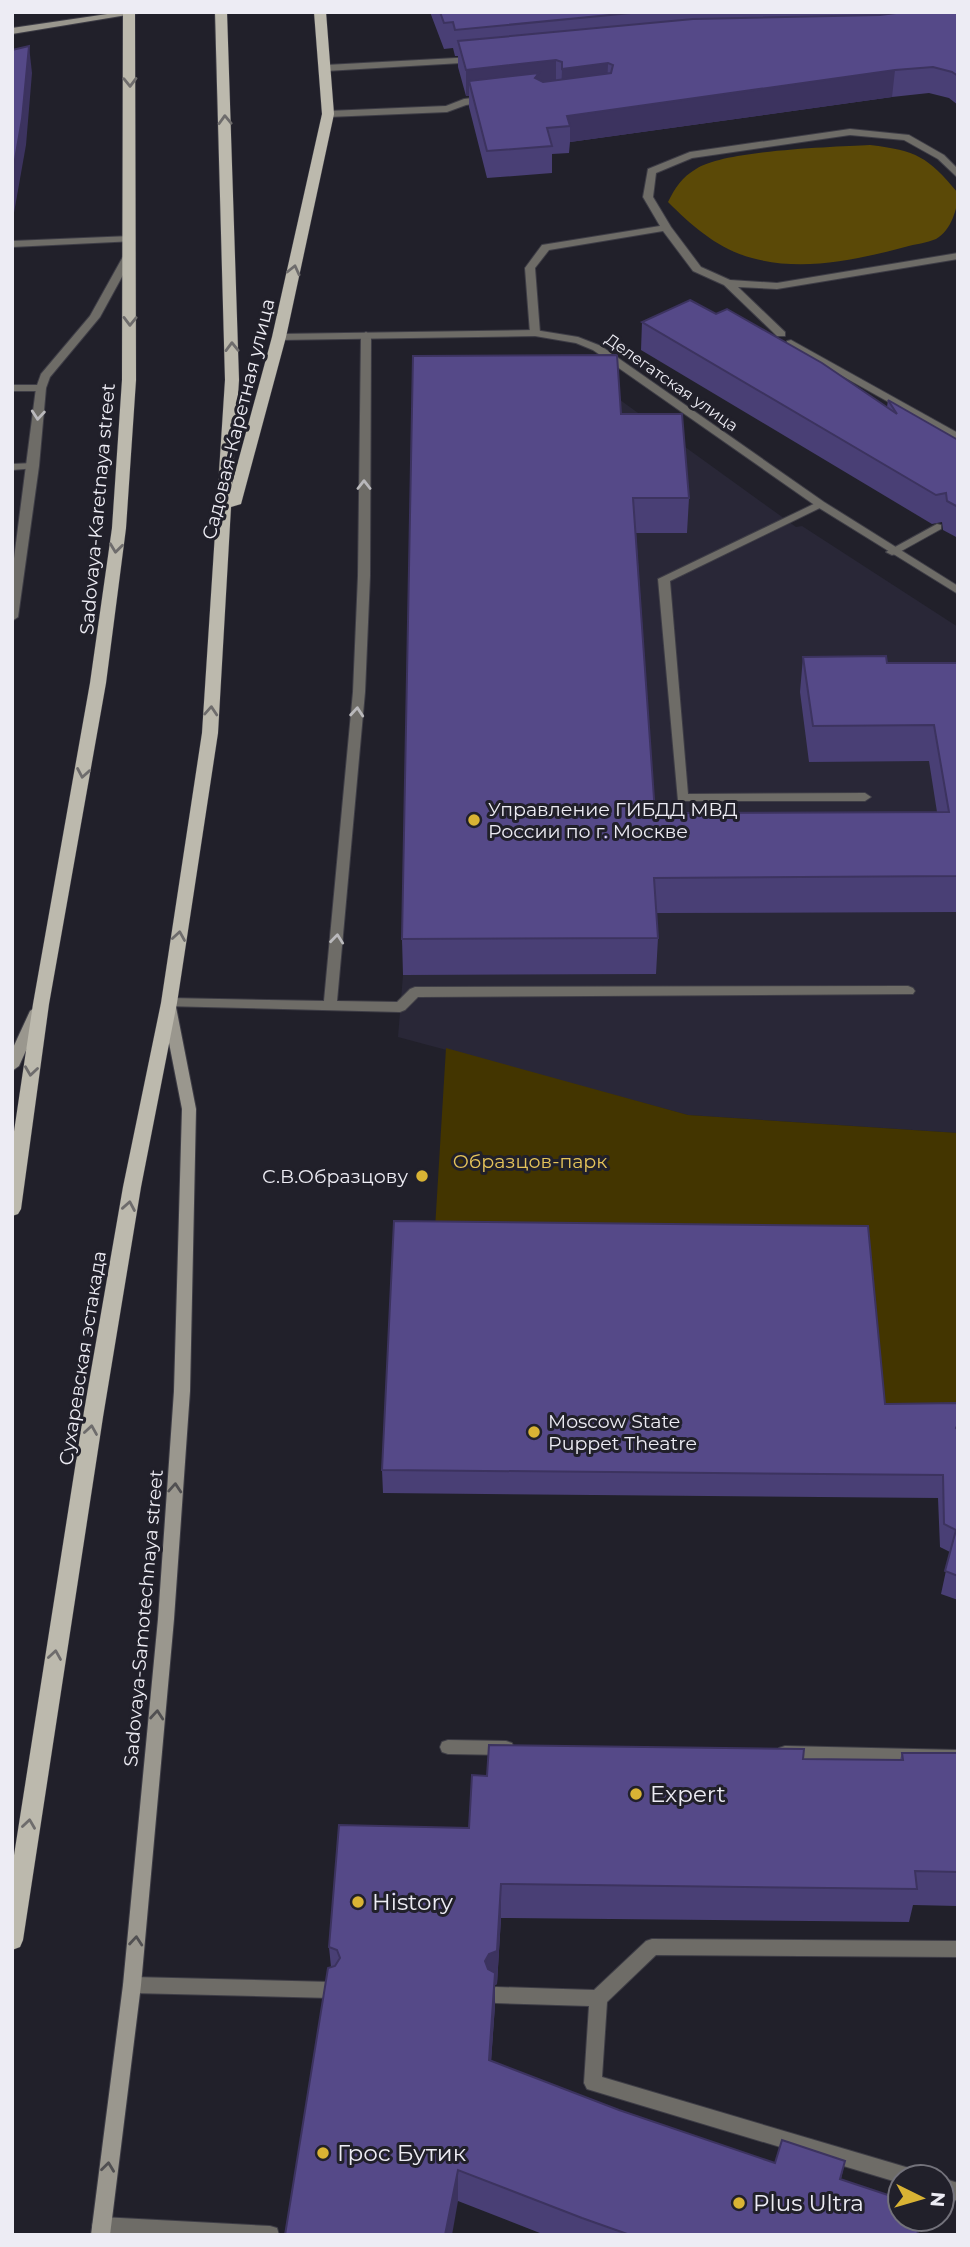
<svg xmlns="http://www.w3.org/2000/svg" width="970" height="2247" viewBox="0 0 970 2247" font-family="Montserrat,sans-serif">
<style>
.built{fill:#292737}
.green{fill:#433500}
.forest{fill:#5b4907}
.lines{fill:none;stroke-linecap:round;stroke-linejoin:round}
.service-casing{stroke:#3e3d46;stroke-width:2}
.minor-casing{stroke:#3e3d46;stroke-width:2}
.tertiary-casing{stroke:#3e3d46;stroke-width:2}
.secondary-casing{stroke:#3e3d46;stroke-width:2}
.primary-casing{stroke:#3e3d46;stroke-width:1}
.service{fill:#6e6c67;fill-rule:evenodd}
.minor{fill:#6e6c67;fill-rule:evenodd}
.tertiary{fill:#6e6c67;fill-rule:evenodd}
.secondary{fill:#9a978e;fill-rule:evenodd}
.primary{fill:#bcb9ad;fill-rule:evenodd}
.wall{fill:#493f75}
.shaded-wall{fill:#3c335f}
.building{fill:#554988;stroke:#3c335f;stroke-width:2}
.oneway{stroke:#6e6c6c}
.oneway2{stroke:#bab9bc}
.oneway3{stroke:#515052}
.poi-dot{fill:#d9b334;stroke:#21202a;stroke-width:2.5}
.labels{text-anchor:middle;stroke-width:6;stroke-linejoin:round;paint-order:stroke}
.far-street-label{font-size:16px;fill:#edecf4;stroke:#21202a}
.street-label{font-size:19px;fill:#edecf4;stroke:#21202a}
.poi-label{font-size:19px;fill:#edecf4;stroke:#21202a;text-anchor:start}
.park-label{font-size:19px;fill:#e6c45a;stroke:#21202a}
.near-poi-label{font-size:23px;fill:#edecf4;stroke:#21202a;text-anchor:start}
</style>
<rect width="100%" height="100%" fill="#21202a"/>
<!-- built -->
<path class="built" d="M414,391L616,397L796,527L802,526L958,627V1133L688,1115L398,1037L403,975Z"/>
<!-- green -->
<path class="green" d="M446,1048L688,1115L958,1133V1431L934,1427L434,1245Z"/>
<!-- forest -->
<path class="forest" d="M870,145C917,151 927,156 958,193C958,208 951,231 936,239C927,243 915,244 905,247C856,260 802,272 752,258C718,249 692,226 668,202C675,188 682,177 696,169C725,150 832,147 870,145Z"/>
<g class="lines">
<defs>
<g id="service">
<path d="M475,57L480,60L478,62L326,71L321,68L326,65Z"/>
<path d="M488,96L493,99L491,101L466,105L447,112L328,117L323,114L328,111L446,106L464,99Z"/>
<path d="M850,129L909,135L944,155L958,169V178L938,159L904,140L850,135L692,158L656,173L653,197L671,227L701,267L730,280L777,283L958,253V259L777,289L738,287L785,332V336H777L724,285L693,271L663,231L549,250L535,268L540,333L535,336L530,333L525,268L542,245L660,226L643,197L648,169L690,152Z"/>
<path d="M131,236L135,237V241L12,247V241Z"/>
<path d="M366,332L371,335L370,576L365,692L337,1001L397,1002L410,989L415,987L908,986L913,988L915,991L913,994L418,997L405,1010L400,1012L164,1006L162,1003L169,998L324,1001L353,692L358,576L361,335Z"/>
<path d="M791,340L958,433V441L787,345V341Z"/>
<path d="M12,385H41L46,388L41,391H12Z"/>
<path d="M33,463L37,464V468L12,470V464Z"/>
<path d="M820,501L826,504L824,506L670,581L688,794L865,793L871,797L865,801H678L658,579Z"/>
<path d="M937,524L941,525V529L896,554L892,555L886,552Z"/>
<path d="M448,1740L506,1741L512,1743L514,1748L512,1753L506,1755L448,1754L442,1752L440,1747L442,1742Z"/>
<path d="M785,1746L958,1750V1764L785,1760L779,1758L777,1753L779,1748Z"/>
<path d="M652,1939L958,1941V1957L656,1955L607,2002L602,2077L909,2168L916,2171L918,2177H900V2183L587,2089L584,2083L589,2006L496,2003L490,2001L487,1995L490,1989L496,1987L594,1990L646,1941Z"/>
<path d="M132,1977L331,1982L337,1984L340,1990L337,1996L331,1998L132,1993L126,1991L123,1985L126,1979Z"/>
<path d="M942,2178L958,2183V2201L942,2196Z"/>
<path d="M101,2217L270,2226L277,2228L279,2235H100L94,2233L92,2226L94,2219Z"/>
</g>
<path id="minor" d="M130,250L135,253L100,317L50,377L46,388L39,466L18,617L12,621V574L36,388L41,374L90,316L125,253Z"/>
<path id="tertiary" d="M535,330L578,337L601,346L824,502L958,586V594L816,506L593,350L576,343L535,336L279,340L274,337L279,334Z"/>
<g id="secondary">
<path d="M121,12H145L12,34V28Z"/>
<path d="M169,1002L176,1007L196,1109L190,1391L174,1619L141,1985L110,2235H91L123,1985L158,1619L174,1391L182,1109L162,1007Z"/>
<path d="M37,1006L44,1011L19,1066L12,1071V1050L30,1011Z"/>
</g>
<g id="primary">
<path d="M123,12H135L136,380L126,528L106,683L49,1004L21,1209L18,1214L12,1216V1145L33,1004L90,683L112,528L122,380Z"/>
<path d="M215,12H227L239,380L232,484L272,337L322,114L314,12H326L334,114L286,337L241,504L231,507L218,733L177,1003L141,1187L103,1417L23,1940L20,1947L12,1950V1868L83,1417L123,1187L161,1003L202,733L225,380Z"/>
</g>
</defs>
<!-- service casing -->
<use href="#service" class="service-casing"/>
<!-- minor casing -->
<use href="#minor" class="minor-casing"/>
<!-- tertiary casing -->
<use href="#tertiary" class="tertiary-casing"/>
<!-- secondary casing -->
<use href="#secondary" class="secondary-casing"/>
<!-- primary casing -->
<use href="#primary" class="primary-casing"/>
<!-- service -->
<use href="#service" class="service"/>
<!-- minor -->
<use href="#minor" class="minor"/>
<!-- tertiary -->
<use href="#tertiary" class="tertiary"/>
<!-- secondary -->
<use href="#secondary" class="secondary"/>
<!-- primary -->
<use href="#primary" class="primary"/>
</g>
<!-- wall -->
<g class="wall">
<path d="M430,12H958V105L949,98L929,93L892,97L570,142L569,153L552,154V173L487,178L469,107V96H466L458,67V56H455L453,48L444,49Z"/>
<path d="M642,322L887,407L888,400L958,440V538L943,530L942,522L932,524L641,350Z"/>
<path d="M621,414L689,498L687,533H636L655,813L937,812L929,761L809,762L800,692L803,657L887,663H958V912L656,913L658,938L656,974L403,975L402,939Z"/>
<path d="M958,1403V1600L941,1594L950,1552L940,1547L938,1498L383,1493L382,1470L885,1404Z"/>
<path d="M902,1753H958V1906L913,1905L909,1922L501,1918L497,1984L495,1985V2005L491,2061L619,2110L775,2163L845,2161L841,2179L917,2235H545L458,2201L331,1967L329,1947L469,1828L487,1776L803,1759L900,1760Z"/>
</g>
<!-- shaded-wall -->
<g class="shaded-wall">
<path d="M29,46L32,73L26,145L12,224V177Z"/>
<path d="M556,60V86L469,81V96H466V70Z"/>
<path d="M608,63L607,89L561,95L562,69Z"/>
<path d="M895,70L892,97L570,142V126L567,116Z"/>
<path d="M501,1884V1918L497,1984L495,1985V2005L489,2092L485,1961L489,1954Z"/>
<path d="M458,2170V2201L452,2235H445Z"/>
</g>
<!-- building -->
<g class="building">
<path d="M440,12H641L455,30L453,22L444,23Z"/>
<path d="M904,12H958V76L952,72L933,67L895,70L567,116L570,126L547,128L552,146L487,151L469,81L539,73L535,78L543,82L611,73L613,65L608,63L562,69V62L556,60L466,70L458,41L693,19L880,15Z"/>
<path d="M29,46L22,119L12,177V50Z"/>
<path d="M690,300L716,314L727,309L822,363L897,414L888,400L958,440V507L947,501L946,493L936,495L642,322Z"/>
<path d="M617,355L621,414H682L689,498H633L655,813L949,812L934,725L813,726L803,657L886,656L887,663H958V876L654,878L658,938L402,939L413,356Z"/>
<path d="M394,1221L868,1226L885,1404L958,1403V1424L956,1428L958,1430V1576L945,1571L956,1530L944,1524L943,1475L382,1470Z"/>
<path d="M489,1745L804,1749L803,1759L903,1760L902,1753H958V1872L915,1871L917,1889L501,1884L497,1951L489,1954L485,1961L488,1969L495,1973L489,2060L619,2110L775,2163L782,2140L845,2161L840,2179L900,2199V2219H921L917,2235H630L582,2218L458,2170L445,2235H285L328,1968L335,1966L340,1958L337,1950L329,1947L339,1825L469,1828L472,1775L487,1776Z"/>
</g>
<!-- one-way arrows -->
<defs><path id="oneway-chevron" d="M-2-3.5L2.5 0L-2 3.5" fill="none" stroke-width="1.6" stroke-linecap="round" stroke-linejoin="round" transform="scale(1.75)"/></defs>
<g class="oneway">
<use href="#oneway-chevron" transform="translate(130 82) rotate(89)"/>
<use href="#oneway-chevron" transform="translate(225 120) rotate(-92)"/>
<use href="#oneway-chevron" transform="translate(294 270) rotate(-77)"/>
<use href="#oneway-chevron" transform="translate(130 321) rotate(91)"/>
<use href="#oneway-chevron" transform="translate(232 347) rotate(-91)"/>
<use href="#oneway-chevron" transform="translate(116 548) rotate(97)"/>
<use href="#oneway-chevron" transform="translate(211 711) rotate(-86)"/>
<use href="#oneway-chevron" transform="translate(83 773) rotate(100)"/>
<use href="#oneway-chevron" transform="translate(179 936) rotate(-81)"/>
<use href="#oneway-chevron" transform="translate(31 1071) rotate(98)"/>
<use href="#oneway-chevron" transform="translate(129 1206) rotate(-80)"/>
<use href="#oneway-chevron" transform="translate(91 1430) rotate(-81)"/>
<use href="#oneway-chevron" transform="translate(55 1655) rotate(-81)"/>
<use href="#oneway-chevron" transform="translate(29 1824) rotate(-82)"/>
</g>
<g class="oneway2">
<use href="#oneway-chevron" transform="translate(38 415) rotate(95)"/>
<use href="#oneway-chevron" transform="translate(364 485) rotate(-90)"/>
<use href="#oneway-chevron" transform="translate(357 712) rotate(-85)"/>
<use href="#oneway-chevron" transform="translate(337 939) rotate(-84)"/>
</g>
<g class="oneway3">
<use href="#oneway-chevron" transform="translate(175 1488) rotate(-86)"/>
<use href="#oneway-chevron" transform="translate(157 1715) rotate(-85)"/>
<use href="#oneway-chevron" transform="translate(136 1941) rotate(-85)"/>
<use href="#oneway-chevron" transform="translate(108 2167) rotate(-83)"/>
</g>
<!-- markers -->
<g class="poi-dot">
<circle cx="474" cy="820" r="7"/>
<circle cx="422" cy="1176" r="7"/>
<circle cx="534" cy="1432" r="7"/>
<circle cx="636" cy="1794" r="7"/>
<circle cx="358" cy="1902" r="7"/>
<circle cx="323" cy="2153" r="7"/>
<circle cx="739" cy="2203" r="7"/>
</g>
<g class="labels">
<!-- far-street labels -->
<g class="far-street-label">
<text transform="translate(672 382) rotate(35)" y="6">Делегатская улица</text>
</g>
<!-- street labels -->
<g class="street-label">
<text transform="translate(238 419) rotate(-76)" y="7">Садовая-Каретная улица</text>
<text transform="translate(97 509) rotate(-85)" y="7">Sadovaya-Karetnaya street</text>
<text transform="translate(82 1358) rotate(-81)" y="7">Сухаревская эстакада</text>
<text transform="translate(143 1618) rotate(-85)" y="7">Sadovaya-Samotechnaya street</text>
</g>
<!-- poi labels -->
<g class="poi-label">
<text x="488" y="816">Управление ГИБДД МВД<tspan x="488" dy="22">России по г. Москве</tspan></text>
<text x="408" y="1183" text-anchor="end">С.В.Образцову</text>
<text x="548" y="1428">Moscow State<tspan x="548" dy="22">Puppet Theatre</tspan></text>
</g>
<!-- park labels -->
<g class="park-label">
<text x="530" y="1168">Образцов-парк</text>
</g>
<!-- near-poi labels -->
<g class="near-poi-label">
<text x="650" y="1802">Expert</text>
<text x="372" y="1910">History</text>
<text x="337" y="2161">Грос Бутик</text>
<text x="753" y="2211">Plus Ultra</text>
</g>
</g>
<!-- border -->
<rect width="970" height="2247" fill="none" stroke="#edecf4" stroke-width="28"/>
<!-- north arrow -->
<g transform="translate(921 2198) rotate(95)"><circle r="33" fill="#21202a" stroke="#73727b" stroke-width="2"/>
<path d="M0-5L12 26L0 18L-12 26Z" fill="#d9b334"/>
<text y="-10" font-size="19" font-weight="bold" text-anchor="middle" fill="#edecf4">N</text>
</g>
</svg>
